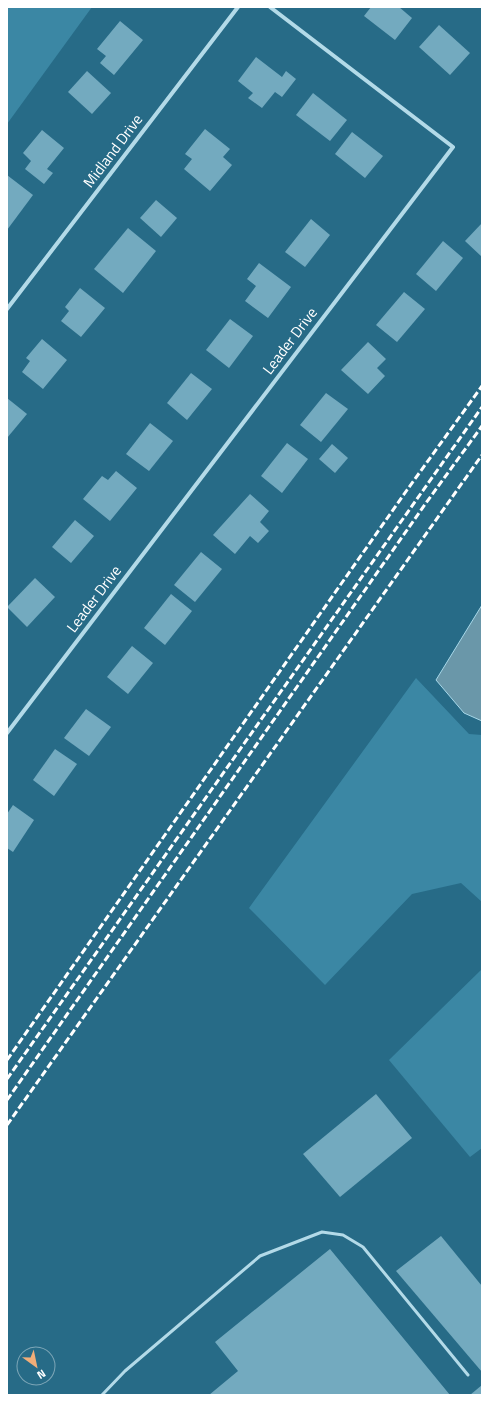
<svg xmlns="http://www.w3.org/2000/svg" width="489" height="1402" viewBox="0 0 489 1402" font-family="'Titillium Web',sans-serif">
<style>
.green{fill:#3b87a4}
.water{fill:#6a97a9;stroke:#a7d8e9}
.building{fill:#73aabf}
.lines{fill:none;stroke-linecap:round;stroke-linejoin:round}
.lane{stroke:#b3dae8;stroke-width:3}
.street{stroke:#b3dae8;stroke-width:4}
.rail{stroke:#fff;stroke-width:3;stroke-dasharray:7 3;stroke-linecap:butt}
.labels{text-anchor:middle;stroke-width:4;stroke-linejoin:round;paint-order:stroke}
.street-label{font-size:15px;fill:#fff;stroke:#276b87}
</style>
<rect width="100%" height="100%" fill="#276b87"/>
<!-- green -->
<g class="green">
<path d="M7,7H92L7,124Z"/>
<path d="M416,678L469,734L482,735V902L461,883L412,894L325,985L249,908Z"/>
<path d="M482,969V1148L470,1157L389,1060Z"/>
</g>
<!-- water -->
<path class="water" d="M482,605V721L464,713L436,680Z"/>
<!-- building -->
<g class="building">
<path d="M371,7H399L412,18L395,40L364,16Z"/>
<path d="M120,21L143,40L114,75L100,63L106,56L97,49Z"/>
<path d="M439,25L470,53L450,75L419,47Z"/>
<path d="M256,57L282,77L286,71L296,79L282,97L275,92L262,108L248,98L253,93L238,81Z"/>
<path d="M87,71L111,93L92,114L68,92Z"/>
<path d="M313,93L347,120L330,141L296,115Z"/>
<path d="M205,129L230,149L223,157L232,165L210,191L184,169L192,159L185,154Z"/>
<path d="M42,130L64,148L47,169L53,173L44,184L25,169L31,161L23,153Z"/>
<path d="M352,132L383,156L365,178L335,154Z"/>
<path d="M7,175L33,195L7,230Z"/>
<path d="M156,200L177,218L161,237L140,218Z"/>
<path d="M311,219L330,235L305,267L285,252Z"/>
<path d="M482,223V257L465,241Z"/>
<path d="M128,228L156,251L123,293L94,269Z"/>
<path d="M443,241L463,258L436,291L416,274Z"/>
<path d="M259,263L291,287L268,318L245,301L256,286L247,279Z"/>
<path d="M80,288L105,308L81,337L61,321L69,311L65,307Z"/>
<path d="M404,292L425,309L397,342L376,325Z"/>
<path d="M230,319L253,336L229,368L206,350Z"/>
<path d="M42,339L67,360L43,389L22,372L30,361L26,358Z"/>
<path d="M368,342L386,359L377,368L385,376L368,394L341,370Z"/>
<path d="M191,373L212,389L187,420L167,403Z"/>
<path d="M326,393L348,409L321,442L300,425Z"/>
<path d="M7,398L27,414L7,438Z"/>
<path d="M150,423L173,441L149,471L126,454Z"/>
<path d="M287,443L308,459L282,493L261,476Z"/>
<path d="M332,444L348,458L335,473L319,459Z"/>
<path d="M116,471L137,488L110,521L83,499L102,476L108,480Z"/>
<path d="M250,494L269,511L260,522L269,531L258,543L250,536L235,554L213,535Z"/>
<path d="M75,520L94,536L71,563L52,547Z"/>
<path d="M201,552L222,569L195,602L174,585Z"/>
<path d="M35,578L55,597L27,627L7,607Z"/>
<path d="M171,594L192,611L165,645L144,628Z"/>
<path d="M132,646L153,663L128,694L107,677Z"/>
<path d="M86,709L111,727L89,756L64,738Z"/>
<path d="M55,749L77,764L54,796L33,780Z"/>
<path d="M13,805L34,820L13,852L7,848V814Z"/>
<path d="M376,1094L412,1138L340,1197L303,1154Z"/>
<path d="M441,1236L482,1286V1372L396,1271Z"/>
<path d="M330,1249L450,1395H209L238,1371L215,1342Z"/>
<path d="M482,1385V1395H470Z"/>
</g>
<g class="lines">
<!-- lane -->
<path class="lane" d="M102,1395L125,1371L260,1256L322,1232L343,1235L363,1247L468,1375"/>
<!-- street -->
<g class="street">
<path d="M7,309L238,7"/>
<path d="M7,733L453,147L270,7"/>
</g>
<!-- rail -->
<g class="rail">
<path d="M7,1060L407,490L482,386"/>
<path d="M7,1079L482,407"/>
<path d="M7,1100L426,503L482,426"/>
<path d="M7,1125L482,455"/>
</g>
</g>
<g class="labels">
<!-- street labels -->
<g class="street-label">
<text transform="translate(113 151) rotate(-53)" y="5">Midland Drive</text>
<text transform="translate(290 341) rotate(-53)" y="5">Leader Drive</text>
<text transform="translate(94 599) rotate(-53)" y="5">Leader Drive</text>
</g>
</g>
<!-- border -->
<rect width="489" height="1402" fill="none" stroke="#ffffff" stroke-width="16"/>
<!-- north arrow -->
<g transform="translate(36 1366) rotate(147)"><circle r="19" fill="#276b87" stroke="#7da6b7"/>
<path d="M0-3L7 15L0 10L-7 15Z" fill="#f1ad78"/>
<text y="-6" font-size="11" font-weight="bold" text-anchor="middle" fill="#ffffff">N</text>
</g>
</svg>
